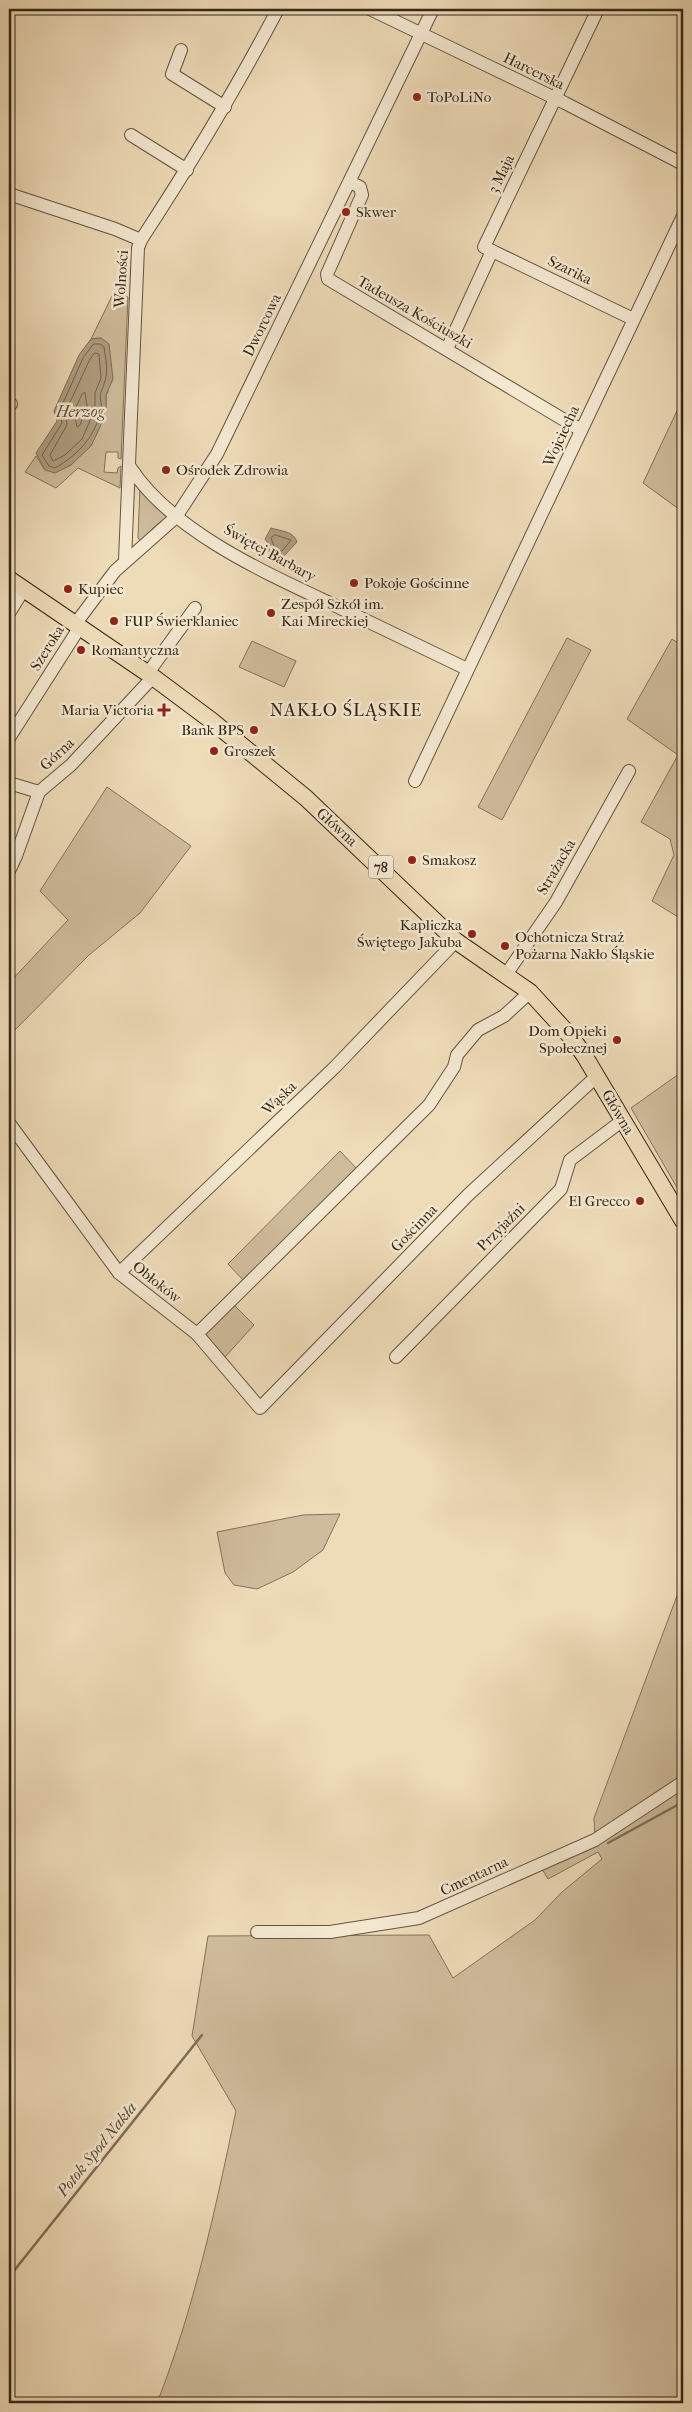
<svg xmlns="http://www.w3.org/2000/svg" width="692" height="2412" viewBox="0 0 692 2412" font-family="'IM FELL French Canon',serif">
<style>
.green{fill:#cfbc9c;stroke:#827259}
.water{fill:#af9e81;stroke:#7e6e56}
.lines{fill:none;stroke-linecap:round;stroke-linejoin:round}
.shore{stroke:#72624c;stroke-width:1}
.stream{stroke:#7e6e56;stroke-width:2.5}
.minor-casing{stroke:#63543e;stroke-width:14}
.major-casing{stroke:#352716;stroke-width:18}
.minor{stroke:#f4e8d1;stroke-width:12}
.major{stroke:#eedbb8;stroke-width:16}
.poi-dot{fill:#8f2418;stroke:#f4e8d1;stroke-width:2}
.labels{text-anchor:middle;stroke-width:5;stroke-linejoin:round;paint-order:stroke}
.shield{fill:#f4e8d1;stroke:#6e614e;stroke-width:1}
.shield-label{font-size:14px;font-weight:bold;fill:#352716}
.street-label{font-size:15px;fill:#352716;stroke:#f4e8d1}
.poi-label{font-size:15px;fill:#352716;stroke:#f4e8d1;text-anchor:start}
.water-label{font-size:16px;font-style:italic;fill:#5a4b36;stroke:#f4e8d1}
.quarter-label{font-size:18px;letter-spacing:1px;fill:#352716;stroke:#f4e8d1}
</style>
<rect width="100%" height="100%" fill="#eedbb8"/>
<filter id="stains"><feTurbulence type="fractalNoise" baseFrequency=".004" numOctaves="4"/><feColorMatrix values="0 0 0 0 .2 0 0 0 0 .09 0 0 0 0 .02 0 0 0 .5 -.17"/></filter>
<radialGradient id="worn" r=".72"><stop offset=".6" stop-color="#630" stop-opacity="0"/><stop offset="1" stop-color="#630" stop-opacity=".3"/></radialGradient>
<!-- green -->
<g class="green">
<path d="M112,296L128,297L121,459L118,458V452H106L104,472L117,473L118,468L121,466L120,488L78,468L56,488L25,472L36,456L45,470L91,446L106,408V395L108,392L101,338L91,339Z"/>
<path d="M683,398V512L643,483Z"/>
<path d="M140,486L170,516L165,522H160L152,529V534L141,542L138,538Z"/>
<path d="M567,638L591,650L502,820L478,807Z"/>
<path d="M672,639L683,646V920L652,901L674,855L670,839L641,822L678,755L627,719Z"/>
<path d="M252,641L296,661L284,687L239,667Z"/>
<path d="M107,787L191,846L140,913L89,955L9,1036V983L68,920L40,891Z"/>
<path d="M683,1071V1198L631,1108Z"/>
<path d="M340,1151L357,1169L243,1280L228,1264Z"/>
<path d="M234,1305L254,1325L225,1357L204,1333Z"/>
<path d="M340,1514L323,1550L293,1572L257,1589L234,1585L225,1573L217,1532L303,1515Z"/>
<path d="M681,1585L683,1586V2403H157C194,2309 215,2211 236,2111L192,2036L208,1936L429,1935L453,1978L535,1920L562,1892L602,1859L598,1852L548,1879L539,1864L595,1840L594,1818Z"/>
</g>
<!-- water -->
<g class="water">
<path d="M101,338L109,344L113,379L106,395V408L100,427L91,446L71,465L55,473L45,470L36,453L57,421L54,411L79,355L91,339Z"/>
<path d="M271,528C280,531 294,531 297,542L283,557L269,552L270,546L265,539Z"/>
</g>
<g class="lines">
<!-- shore -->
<g class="shore">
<path d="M94,344H100L104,347C107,368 109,373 101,392C99,397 102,403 101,408C97,435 78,455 55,468L49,466L42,455L62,423L60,410L83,358Z"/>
<path d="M95,353L99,354L101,378L95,393V407L89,423L82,439L65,455L53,461L50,455L67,425L66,411L89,361Z"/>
<path d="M85,393L87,406L80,425L77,427L74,412L82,394Z"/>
<path d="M275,535L291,540L282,551L275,549L271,538Z"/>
</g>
<!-- stream -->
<g class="stream">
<path d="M608,1843L683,1802"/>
<path d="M9,2277L202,2035"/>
</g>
<defs>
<g id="minor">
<path d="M370,9L565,103L683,164"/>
<path d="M598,9L484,247L633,319"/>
<path d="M181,50L172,74L225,107"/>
<path d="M131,135L187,170"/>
<path d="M350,182L360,187L362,195L327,274L328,279L581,430"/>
<path d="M9,194L115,229L141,240"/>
<path d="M447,349L492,251"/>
<path d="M9,403L11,404"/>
<path d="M130,467C172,532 268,574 336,606C380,627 423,648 467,669"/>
<path d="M125,560L138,248L141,240C190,165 236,89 278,9"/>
<path d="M9,613L24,589"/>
<path d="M148,673L195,608"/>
<path d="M9,738L76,633L79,619L115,571L176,517L217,454L433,9"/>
<path d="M415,781L683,216"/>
<path d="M9,783L39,792"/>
<path d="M9,871L16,856L39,792L71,765L153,677"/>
<path d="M505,976L556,902L629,771"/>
<path d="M9,1123L119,1273L197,1334L260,1408L468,1195L597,1076"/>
<path d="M119,1273L335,1067L456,941"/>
<path d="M197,1334L429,1105L454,1067L457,1055L478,1030L504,1016L530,992"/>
<path d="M396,1357L561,1189L570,1160L623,1120"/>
<path d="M257,1932H330L419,1918L595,1840L683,1782"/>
</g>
<path id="major" d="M9,579L153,677L212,721L306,798L456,941L530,992L572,1038L584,1055L683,1221"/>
</defs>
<!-- minor casing -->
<use href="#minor" class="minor-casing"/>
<!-- major casing -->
<use href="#major" class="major-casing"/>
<!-- minor -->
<use href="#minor" class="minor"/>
<!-- major -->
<use href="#major" class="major"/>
</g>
<!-- markers -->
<g class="poi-dot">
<circle cx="417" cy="97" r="5"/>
<circle cx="346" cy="212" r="5"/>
<circle cx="166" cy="470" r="5"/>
<circle cx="354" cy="583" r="5"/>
<circle cx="68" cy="589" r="5"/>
<circle cx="271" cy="613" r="5"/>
<circle cx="114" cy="621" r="5"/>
<circle cx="81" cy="650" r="5"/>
<path d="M161.5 702.5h5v5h5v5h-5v5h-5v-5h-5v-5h5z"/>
<circle cx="254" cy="730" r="5"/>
<circle cx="214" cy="751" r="5"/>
<circle cx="412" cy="860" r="5"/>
<circle cx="472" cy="934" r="5"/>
<circle cx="505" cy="946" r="5"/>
<circle cx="617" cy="1040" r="5"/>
<circle cx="640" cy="1201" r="5"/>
</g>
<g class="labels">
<!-- shield labels -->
<rect class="shield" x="368.5" y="855.5" width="25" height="23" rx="4"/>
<g class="shield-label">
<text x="381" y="872">78</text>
</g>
<!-- street labels -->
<g class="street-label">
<text transform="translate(534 71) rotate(26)" y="5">Harcerska</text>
<text transform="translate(501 174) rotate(-64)" y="5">3 Maja</text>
<text transform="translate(570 270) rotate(26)" y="5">Szarika</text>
<text transform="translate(121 279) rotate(-86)" y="5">Wolności</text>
<text transform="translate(415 312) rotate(30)" y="5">Tadeusza Kościuszki</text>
<text transform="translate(262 325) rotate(-64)" y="5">Dworcowa</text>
<text transform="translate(561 436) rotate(-65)" y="5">Wojciecha</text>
<text transform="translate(270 553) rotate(29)" y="5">Świętej Barbary</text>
<text transform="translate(47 648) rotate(-58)" y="5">Szeroka</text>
<text transform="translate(57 754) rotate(-43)" y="5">Górna</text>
<text transform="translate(337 827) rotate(42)" y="5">Główna</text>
<text transform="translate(556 867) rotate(-60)" y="5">Strażacka</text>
<text transform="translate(279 1098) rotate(-44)" y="5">Wąska</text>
<text transform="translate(618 1112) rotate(60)" y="5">Główna</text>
<text transform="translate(501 1227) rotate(-45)" y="5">Przyjaźni</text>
<text transform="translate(414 1228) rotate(-46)" y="5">Gościnna</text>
<text transform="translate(157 1282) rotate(38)" y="5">Obłoków</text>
<text transform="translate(474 1876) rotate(-25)" y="5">Cmentarna</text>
</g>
<!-- poi labels -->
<g class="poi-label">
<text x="427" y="102">ToPoLiNo</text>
<text x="356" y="217">Skwer</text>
<text x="176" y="475">Ośrodek Zdrowia</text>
<text x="364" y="588">Pokoje Gościnne</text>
<text x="78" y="594">Kupiec</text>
<text x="281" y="609">Zespół Szkół im.<tspan x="281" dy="17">Kai Mireckiej</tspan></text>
<text x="124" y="626">FUP Świerklaniec</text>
<text x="91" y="655">Romantyczna</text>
<text x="154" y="715" text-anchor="end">Maria Victoria</text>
<text x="244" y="735" text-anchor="end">Bank BPS</text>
<text x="224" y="756">Groszek</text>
<text x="422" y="865">Smakosz</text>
<text x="462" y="930" text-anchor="end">Kapliczka<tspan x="462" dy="17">Świętego Jakuba</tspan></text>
<text x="515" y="942">Ochotnicza Straż<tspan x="515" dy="17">Pożarna Nakło Śląskie</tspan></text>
<text x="607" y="1036" text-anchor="end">Dom Opieki<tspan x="607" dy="17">Społecznej</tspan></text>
<text x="630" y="1206" text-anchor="end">El Grecco</text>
</g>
<!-- water labels -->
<g class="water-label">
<text x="80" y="417">Herzog</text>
<text transform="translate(96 2149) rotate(-51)" y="6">Potok Spod Nakła</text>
</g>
<!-- quarter labels -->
<g class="quarter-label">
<text x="346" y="716">NAKŁO ŚLĄSKIE</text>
</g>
</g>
<!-- margin -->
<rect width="692" height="2412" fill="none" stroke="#eedbb8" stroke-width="30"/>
<rect x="10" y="10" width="672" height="2392" fill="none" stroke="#352716" stroke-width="2.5"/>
<rect x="15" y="15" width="662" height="2382" fill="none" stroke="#352716"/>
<rect width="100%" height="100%" filter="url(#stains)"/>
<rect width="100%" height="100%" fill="url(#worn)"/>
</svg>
